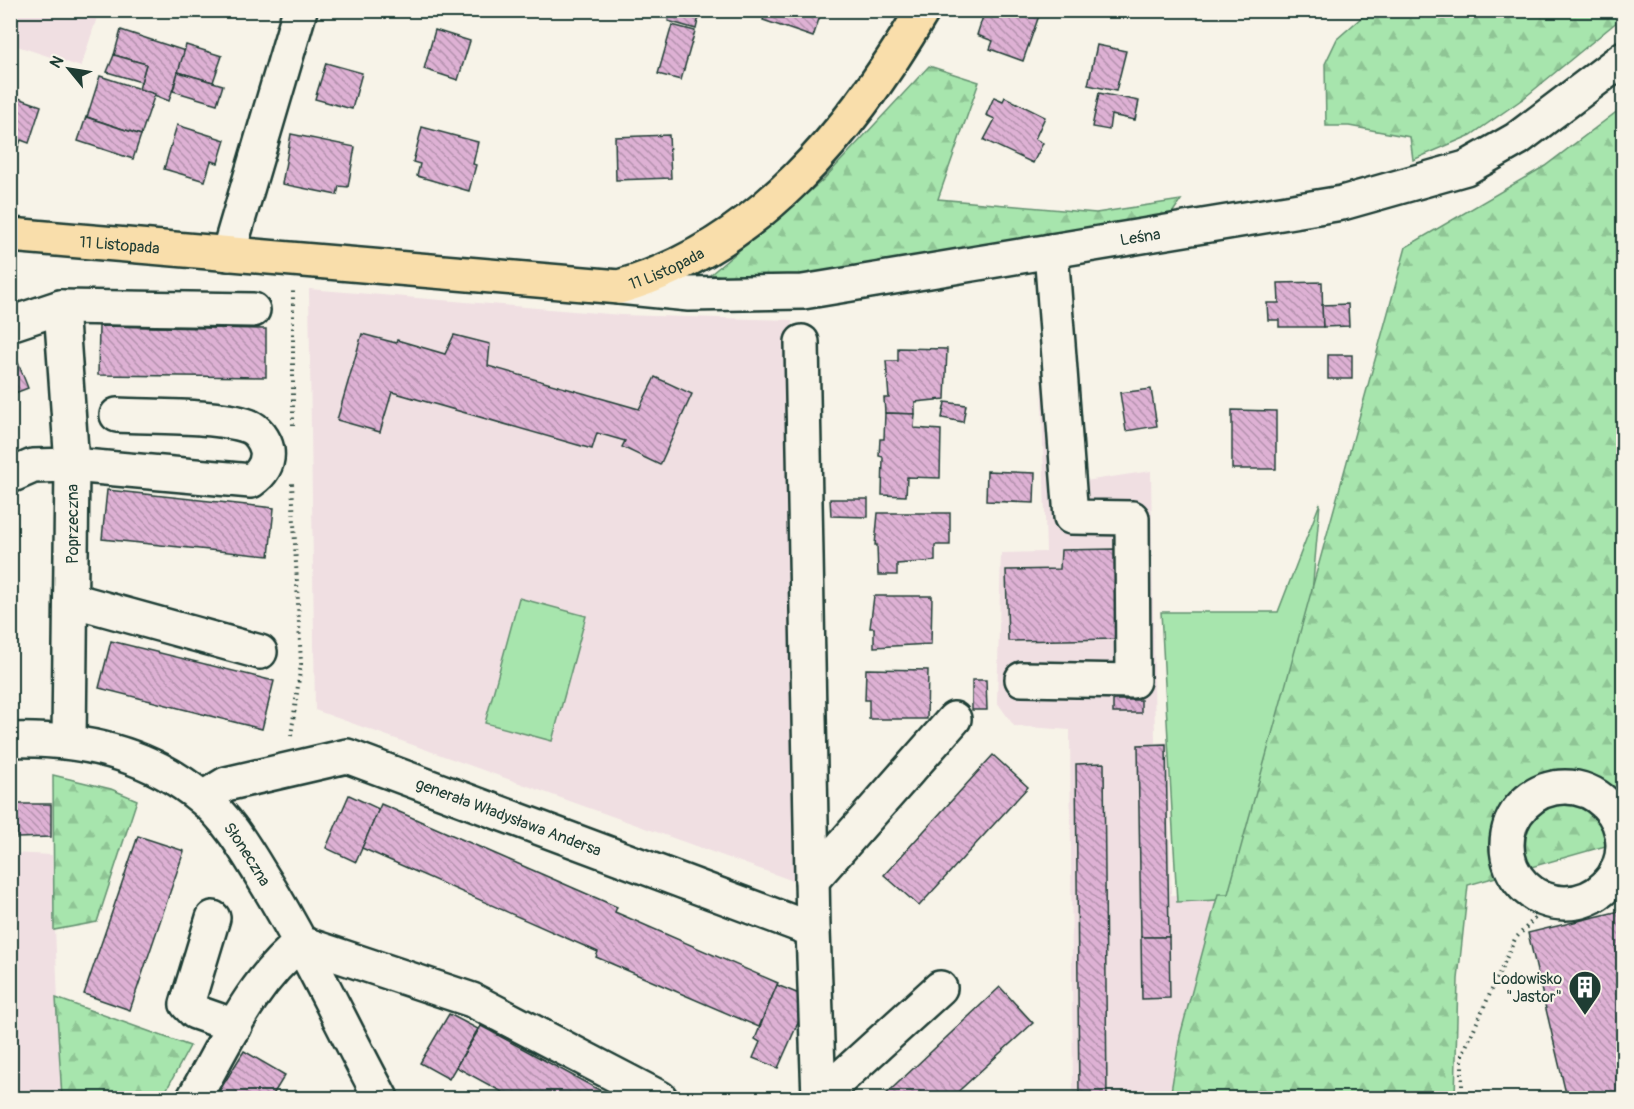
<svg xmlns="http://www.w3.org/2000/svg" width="1634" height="1109" viewBox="0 0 1634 1109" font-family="Pangolin,sans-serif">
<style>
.built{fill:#f0dfe2}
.green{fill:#a7e5ad;stroke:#639170;stroke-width:1.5}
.forest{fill:url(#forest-firs);stroke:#639170;stroke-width:1.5}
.building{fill:url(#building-back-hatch);stroke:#1f3d34;stroke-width:1.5}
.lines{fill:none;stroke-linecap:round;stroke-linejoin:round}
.minor-casing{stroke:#1f3d34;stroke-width:38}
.major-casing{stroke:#1f3d34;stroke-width:38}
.path{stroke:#1f3d34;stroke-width:4;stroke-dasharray:1.5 4.5;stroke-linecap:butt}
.minor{stroke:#f7f3e8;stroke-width:33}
.major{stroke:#f9deab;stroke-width:33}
.labels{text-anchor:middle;stroke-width:4.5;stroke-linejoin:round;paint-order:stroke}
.street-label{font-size:16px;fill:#1f3d34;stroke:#f7f3e8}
.poi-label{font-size:16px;fill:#1f3d34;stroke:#f7f3e8;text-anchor:end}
</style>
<defs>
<pattern id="forest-firs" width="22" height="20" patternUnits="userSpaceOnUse" patternTransform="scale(1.5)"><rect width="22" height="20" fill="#a7e5ad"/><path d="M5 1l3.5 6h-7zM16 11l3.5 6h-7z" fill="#8fc595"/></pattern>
<pattern id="building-back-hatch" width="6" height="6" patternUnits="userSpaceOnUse" patternTransform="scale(1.5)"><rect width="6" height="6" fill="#deb1d4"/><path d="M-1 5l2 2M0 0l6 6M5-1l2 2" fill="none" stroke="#b391ad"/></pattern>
</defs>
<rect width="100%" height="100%" fill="#f7f3e8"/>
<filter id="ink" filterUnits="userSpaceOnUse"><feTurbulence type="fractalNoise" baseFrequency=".0167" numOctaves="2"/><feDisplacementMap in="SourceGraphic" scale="12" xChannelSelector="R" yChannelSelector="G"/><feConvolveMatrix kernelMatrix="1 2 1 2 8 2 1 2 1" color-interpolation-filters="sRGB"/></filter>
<g filter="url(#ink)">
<!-- built -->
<g class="built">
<path d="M11,10L99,11L81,67L11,44Z"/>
<path d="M309,289L621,315L792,320L802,884L315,710Z"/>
<path d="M1039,296L1070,354L1085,481L1151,471L1155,743L1168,742L1171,895L1218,894L1180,1036L1170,1098H1073L1070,730L1014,726L997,702L1001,553L1046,552Z"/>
<path d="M11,853L52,855L62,1098H11Z"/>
</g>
<!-- green -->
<g class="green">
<path d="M1320,503L1307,650L1238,899L1177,902L1161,612H1278Z"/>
<path d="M519,598L586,616L552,741L485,723Z"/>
</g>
<!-- forest -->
<g class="forest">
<path d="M1370,10H1623L1624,16L1524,98L1471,135L1413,160L1410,137L1349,126H1326L1325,64L1337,39Z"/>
<path d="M929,66L979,82L938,199L1096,213L1181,200L1166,222L816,279L757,282L711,274L823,180Z"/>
<path d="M1623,107V841L1468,885L1458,979L1455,1098H1170L1180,1036L1218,894H1228L1406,247L1545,166Z"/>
<path d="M53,775L111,789L137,800L97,922L54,930Z"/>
<path d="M56,998L190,1046L162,1098H62Z"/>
</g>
<!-- building -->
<g class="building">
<path d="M671,10L700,12L696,29L668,21Z"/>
<path d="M766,10H822L813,37L763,20Z"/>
<path d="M985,10H1041L1023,61L990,49L993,41L977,35Z"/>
<path d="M672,25L695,31L681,80L658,74Z"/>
<path d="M121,30L185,51L169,101L139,89L146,64L114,55Z"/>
<path d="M435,30L470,41L458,80L424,69Z"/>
<path d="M186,45L222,56L213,82L178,72Z"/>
<path d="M1097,45L1126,51L1116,91L1088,85Z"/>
<path d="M114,55L146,64L141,82L107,72Z"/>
<path d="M326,63L362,73L352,109L315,99Z"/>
<path d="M178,72L223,85L217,104L173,91Z"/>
<path d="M100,76L155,94L141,135L87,117Z"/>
<path d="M1099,93L1139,101L1135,120L1111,115L1109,130L1092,127Z"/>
<path d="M10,95L41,106L29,143L21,140L12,163Z"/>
<path d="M994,97L1003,101L1005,97L1045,117L1035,139L1043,143L1033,163L984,140L995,119L986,115Z"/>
<path d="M86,117L141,135L133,159L78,141Z"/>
<path d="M177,125L225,140L218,163L211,161L205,181L164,169Z"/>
<path d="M422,127L478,142L473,164L476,165L469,191L417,176L420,164L413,162Z"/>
<path d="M291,134L355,147L348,187L339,186L337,195L282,184Z"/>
<path d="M669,135L671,178L616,180L615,137Z"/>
<path d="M1322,282L1323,327H1279V320H1268L1267,303H1279L1278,283Z"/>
<path d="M1348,304L1349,326L1323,327L1322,305Z"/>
<path d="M99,326L266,329V377L98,375Z"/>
<path d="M362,334L396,343L397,340L445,354L454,335L490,344L488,366L639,409L655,377L692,394L660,465L622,447L625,441L597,433L592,449L392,392L380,432L337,420Z"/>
<path d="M10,342L28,388L10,395Z"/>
<path d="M898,348L947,349L945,399L915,402V414L885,413L884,398H889L886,361H898Z"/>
<rect x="1328" y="355" width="24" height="24"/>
<path d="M1151,389L1157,426L1126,431L1120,393Z"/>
<path d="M945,402L966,405L963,422L942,418Z"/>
<path d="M1232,410L1276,411V469H1232Z"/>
<path d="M885,413L915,414L914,428L941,430L940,478L907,477L906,496L882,495L883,457L879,456L880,439H884Z"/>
<path d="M987,471L1035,473L1034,503L986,501Z"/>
<path d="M107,490L274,508L269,556L102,539Z"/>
<path d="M830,499H868V517L831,516Z"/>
<path d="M878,513H950V545H935V561L897,564V575H878L877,545H875Z"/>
<path d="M1116,549L1117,639L1008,641L1006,570L1060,569L1061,550Z"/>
<path d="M874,596H932L931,644L874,647V628H870Z"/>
<path d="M111,641L274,681L262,729L99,688Z"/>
<path d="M866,669L928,670L927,719H869V700H865Z"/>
<path d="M972,680H986L987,710H972Z"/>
<rect x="1113" y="700" width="28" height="13"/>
<path d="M1166,744L1169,937H1141L1138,745Z"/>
<path d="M993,755L1028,787L919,906L884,875Z"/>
<path d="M1104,763L1107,1098H1079L1076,764Z"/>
<path d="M349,795L379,809L356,862L326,848Z"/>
<path d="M16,804H51V837L17,838Z"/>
<path d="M381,804L617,907L615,912L778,983L759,1027L596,957L598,952L362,848Z"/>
<path d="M138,836L184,851L130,1010L84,994Z"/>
<path d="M1624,910V1098H1567L1528,933Z"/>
<path d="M1141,937H1169L1170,998L1142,999Z"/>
<path d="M777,985L809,998L778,1068L753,1058L760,1042L755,1039Z"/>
<path d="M1000,987L1033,1023L951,1098H882Z"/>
<path d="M449,1014L478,1029L449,1079L420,1063Z"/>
<path d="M481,1026L614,1098H513L456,1067Z"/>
<path d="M244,1051L285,1075L271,1098H215Z"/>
</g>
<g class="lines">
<defs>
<g id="minor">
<path d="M228,254L300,10"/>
<path id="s1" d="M619,287L689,294L803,292L1342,203L1466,168L1517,139L1624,58"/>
<path d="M61,307L72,465L69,740"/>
<path d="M10,324L61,307L253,310"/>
<path d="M802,342L813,930L819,1098"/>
<path d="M10,476L33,466L72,465L251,481C261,474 269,464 267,450C265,440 257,429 248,426C219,415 150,417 117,415"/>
<path d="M72,600L260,652"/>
<path d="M1022,679L1133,681L1132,518L1071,517L1051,251"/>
<path id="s2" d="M10,740C80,738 147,752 202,798C229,819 247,852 265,881C308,951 342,1026 381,1098"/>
<circle cx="1565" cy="845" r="58"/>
<path id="s3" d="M203,798L226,784L347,756L813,930"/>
<path d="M812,880L954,719"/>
<path d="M213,918L187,1004L195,1012L235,1026"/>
<path d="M194,1098C225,1044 251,982 301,943L472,1000L660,1098"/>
<path d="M819,1098L940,988"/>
</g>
<g id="major">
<path id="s4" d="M10,235L619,287C757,248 853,129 923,10"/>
</g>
</defs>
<!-- minor casing -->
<use href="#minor" class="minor-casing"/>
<!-- major casing -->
<use href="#major" class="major-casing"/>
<!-- path -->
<g class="path">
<path d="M293,425V291"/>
<path d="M291,736L301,664L292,483"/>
<path d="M1462,1098V1055L1515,939L1550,902"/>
</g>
<!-- minor -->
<use href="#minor" class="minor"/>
<!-- major -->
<use href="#major" class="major"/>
</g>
</g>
<!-- icons -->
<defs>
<symbol id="building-pin" viewBox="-11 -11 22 30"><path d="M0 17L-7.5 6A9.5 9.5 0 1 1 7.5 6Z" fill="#1f3d34" stroke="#f7f3e8"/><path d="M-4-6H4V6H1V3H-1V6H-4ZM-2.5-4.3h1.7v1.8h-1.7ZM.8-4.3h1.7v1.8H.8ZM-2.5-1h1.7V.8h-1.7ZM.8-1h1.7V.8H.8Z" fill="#fff"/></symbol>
</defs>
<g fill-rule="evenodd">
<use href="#building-pin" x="1566" y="968" width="38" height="52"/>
</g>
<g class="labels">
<!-- street labels -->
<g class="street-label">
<text dy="6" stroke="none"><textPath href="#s1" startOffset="526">Leśna</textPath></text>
<text dy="6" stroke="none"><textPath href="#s4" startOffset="110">11 Listopada</textPath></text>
<text dy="6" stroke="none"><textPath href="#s4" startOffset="662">11 Listopada</textPath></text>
<text transform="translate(72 524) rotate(-90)" y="6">Poprzeczna</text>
<text dy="6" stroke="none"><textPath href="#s3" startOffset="324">generała Władysława Andersa</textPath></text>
<text dy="6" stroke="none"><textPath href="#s2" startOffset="278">Słoneczna</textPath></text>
</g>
<!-- poi labels -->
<g class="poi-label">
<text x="1562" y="984">Lodowisko<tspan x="1562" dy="18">"Jastor"</tspan></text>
</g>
</g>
<!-- margin -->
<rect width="1634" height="1109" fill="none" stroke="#f7f3e8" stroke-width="36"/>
<rect x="18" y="18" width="1598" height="1073" fill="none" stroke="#1f3d34" stroke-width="2" filter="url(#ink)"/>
<!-- north arrow -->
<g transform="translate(69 69) rotate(300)" stroke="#f7f3e8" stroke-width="4.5" paint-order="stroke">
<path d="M0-4.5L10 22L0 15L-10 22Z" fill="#1f3d34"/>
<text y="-9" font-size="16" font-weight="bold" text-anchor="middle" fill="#1f3d34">N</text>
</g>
</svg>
